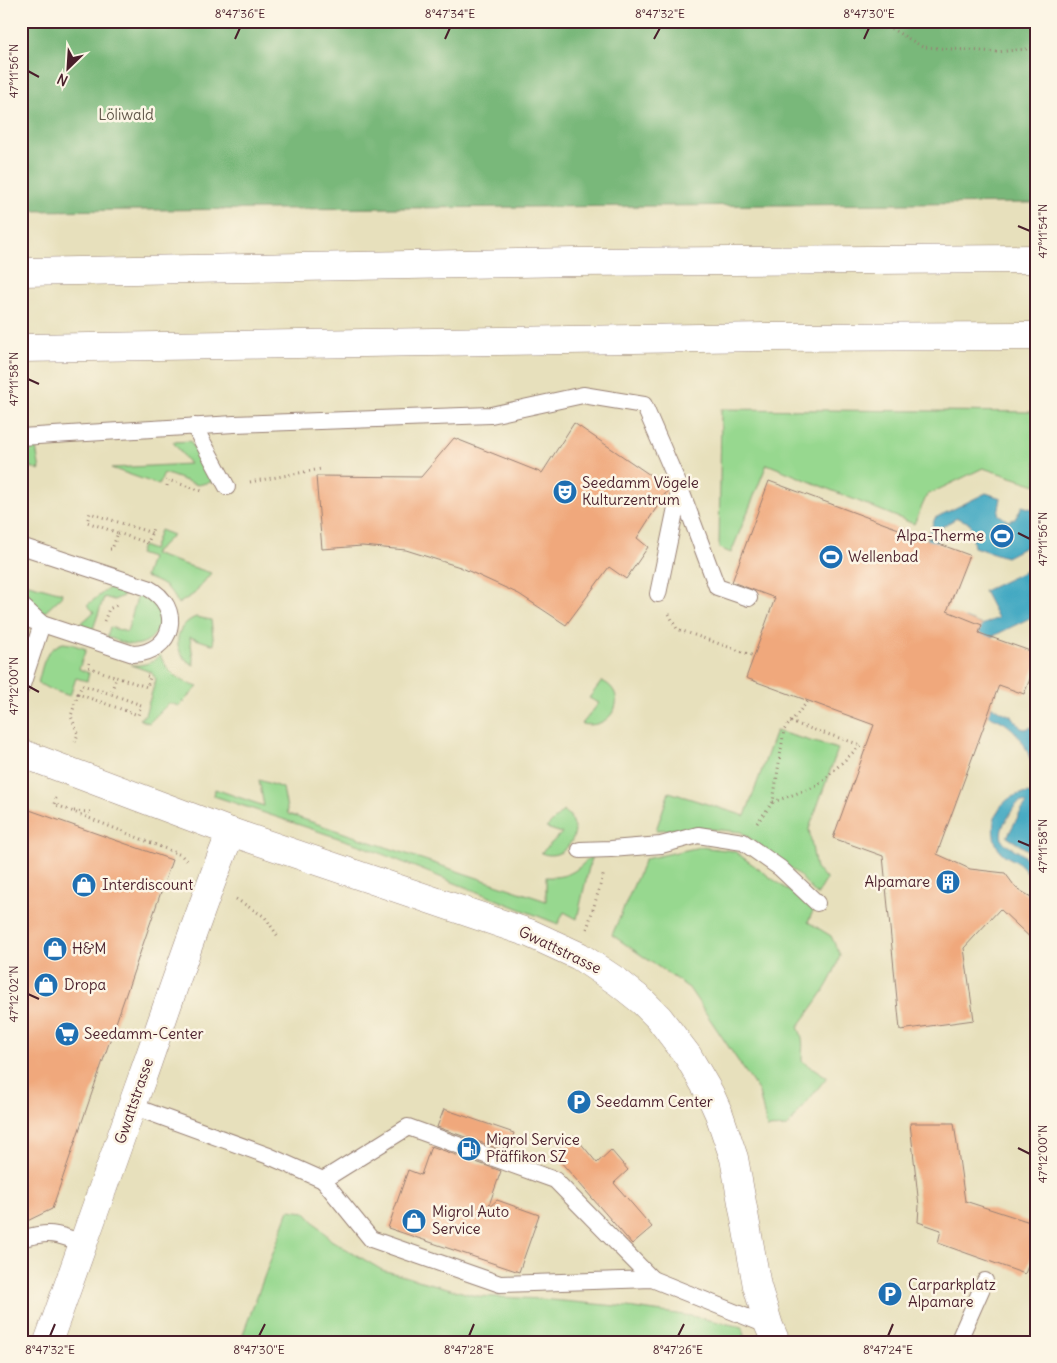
<svg xmlns="http://www.w3.org/2000/svg" width="1057" height="1363" viewBox="0 0 1057 1363" font-family="Delius,sans-serif">
<style>
.green{fill:#97d88f;stroke:#707c5d}
.forest{fill:#79b87a;stroke:#626c52}
.water{fill:#42a9c2;stroke:#466476}
.building{fill:#f0a87b}
.lines{fill:none;stroke-linecap:round;stroke-linejoin:round}
.lane-casing{stroke:#988074;stroke-width:18}
.street-casing{stroke:#988074;stroke-width:29}
.highway-casing{stroke:#988074;stroke-width:29}
.path{stroke:#988074;stroke-width:3;stroke-dasharray:1 4;stroke-linecap:butt}
.lane{stroke:#fff;stroke-width:16}
.street{stroke:#fff;stroke-width:28}
.highway{stroke:#fff;stroke-width:28}
.ticks{fill:none;stroke:#4a1f2b;stroke-width:2}
.labels{text-anchor:middle;stroke-width:5;stroke-linejoin:round;paint-order:stroke}
.park-label{font-size:15px;fill:#615649;stroke:#fcf5e5}
.poi-label{font-size:15px;fill:#4a1f2b;stroke:#fcf5e5;text-anchor:start}
.street-label{font-size:15px;fill:#4a1f2b;stroke:#fcf5e5}
.neatline{fill:none;stroke:#4a1f2b;stroke-width:2}
.ticks-label{font-size:12px;text-anchor:middle;fill:#4a1f2b}
</style>
<rect width="100%" height="100%" fill="#fcf5e5"/>
<filter id="ink" filterUnits="userSpaceOnUse"><feTurbulence type="fractalNoise" baseFrequency=".02" numOctaves="2"/><feDisplacementMap in="SourceGraphic" scale="10" xChannelSelector="R" yChannelSelector="G"/><feConvolveMatrix kernelMatrix="1 2 1 2 8 2 1 2 1" color-interpolation-filters="sRGB"/></filter>
<filter id="wash" filterUnits="userSpaceOnUse"><feTurbulence type="fractalNoise" baseFrequency=".0096" numOctaves="4" result="noise"/><feDisplacementMap in="SourceGraphic" scale="20" xChannelSelector="R" yChannelSelector="G"/><feGaussianBlur stdDeviation="1.12" result="paint"/><feColorMatrix in="noise" values="0 0 0 0 0 0 0 0 0 0 0 0 0 0 0 0 0 1.4 0 .05"/><feComposite in="paint" operator="in"/></filter>
<g filter="url(#wash)">
<rect width="100%" height="100%" fill="#e7e0bc"/>
<!-- green -->
<g class="green">
<path d="M721,409L1036,412V485L983,468L927,495L914,524L767,464L731,553L719,548Z"/>
<path d="M190,441L215,481L198,485L164,473L159,485L111,468L190,464L173,442Z"/>
<path d="M36,448L40,470L21,464V449Z"/>
<path d="M160,530L173,535L153,554L211,573L194,594L178,604C172,588 160,582 145,577L151,558L139,554L142,546L153,550Z"/>
<path d="M21,580L25,583L62,593L61,597L44,613C29,603 21,598 21,580Z"/>
<path d="M115,587L125,590L123,596L114,600L104,597L92,632L77,627L94,612L87,605L109,588Z"/>
<path d="M138,594C144,597 151,599 155,604C166,618 157,640 140,644C129,647 117,640 107,637L110,627L127,632Z"/>
<path d="M196,617L211,620L214,645L190,637L194,665C172,655 172,626 196,617Z"/>
<path d="M63,643L71,644L86,649L79,669L89,673L87,681L76,678L70,696L49,689L38,683C43,665 44,649 63,643Z"/>
<path d="M160,655C168,674 180,681 198,687L179,706L169,703L149,723L139,719L145,715L156,679L151,672L131,665C143,666 152,663 160,655Z"/>
<path d="M602,681C631,694 612,731 582,724L599,703L589,698Z"/>
<path d="M776,731L838,749L809,829L816,869L827,879L817,895L798,874L741,832L700,828L656,830L669,792L745,816Z"/>
<path d="M259,780L283,788L288,814L546,901V877C568,878 578,871 592,854L577,919L564,912L558,924L362,846L214,796L215,789L264,806Z"/>
<path d="M563,811L570,816L575,831C572,847 558,860 541,853L562,833L546,828Z"/>
<path d="M700,847L734,851L814,909L808,922L831,936L840,955C833,982 815,1004 798,1027C805,1041 802,1047 802,1061L827,1077L787,1127L767,1128L759,1092L689,988L612,935L645,859Z"/>
<path d="M289,1210L305,1212L331,1240L382,1270L476,1296L541,1299L627,1307L691,1316L742,1327L747,1342H240Z"/>
</g>
<!-- forest -->
<path class="forest" d="M21,21H1036V203L21,211Z"/>
<!-- water -->
<g class="water">
<path d="M986,493L1001,498L998,514L1008,521L1015,519L1022,506L1036,510V527L1029,545L1006,557L974,547L970,523L957,518L943,526L927,573L916,569L935,518Z"/>
<path d="M1036,566V615L991,637C977,641 972,629 965,618L982,625L998,618L984,591Z"/>
<path d="M970,697L1011,716L1021,728L1025,729L1032,727L1036,735V785C1033,758 1022,729 995,718C986,714 975,711 966,708Z"/>
<path d="M1036,788V861L1031,858V852L1007,837L1020,813L1027,803L1021,802C1014,805 1013,809 1009,816C1007,820 1004,822 1003,826C997,844 1008,845 1019,852C1029,859 1036,871 1036,882C1029,877 1026,869 1020,864C1013,859 1002,856 998,848C984,821 1003,788 1035,794Z"/>
</g>
<g id="blocks">
<!-- building -->
<g class="building">
<path d="M574,423L669,488L637,538L648,547L626,579L609,567L566,625L519,594L460,567L406,550L362,546L322,549L316,476L421,477L454,438L542,473Z"/>
<path d="M769,481L969,555L947,611L982,625L979,633L1036,653V664L1024,694L999,685L937,854L970,869L1005,873L1016,888L1036,900V943L1000,909L964,948L974,1020L900,1030L883,856L833,838L874,725L746,678L775,598L732,582Z"/>
<path d="M21,807L172,860L52,1209L21,1224Z"/>
<path d="M444,1109L514,1133L508,1152L437,1127Z"/>
<path d="M910,1123H954L965,1201L1036,1224V1244L1025,1274L938,1243L941,1230L918,1222L919,1206Z"/>
<path d="M574,1135L597,1163L611,1150L628,1170L614,1183L652,1227L632,1244L553,1153Z"/>
<path d="M431,1146L501,1171L488,1208L497,1200L539,1215L519,1272L388,1228L408,1170L421,1175Z"/>
</g>
</g>
</g>
<g filter="url(#ink)">
<use href="#blocks" fill-opacity="0" stroke="#988074" stroke-width="1"/>
<g class="lines">
<defs>
<g id="lane">
<path d="M194,426L227,487"/>
<path d="M21,437L234,424L491,415L583,395L644,405L680,488L658,594"/>
<path d="M680,488L717,587L749,598"/>
<path d="M21,546L148,588C184,607 174,653 133,654L21,617"/>
<path d="M21,605L42,624L21,688"/>
<path d="M580,850L611,849L661,845L698,835L743,842L780,868L817,903"/>
<path d="M132,1106L269,1156L323,1180L408,1127L555,1180L652,1279"/>
<path d="M323,1180L371,1239L500,1284L652,1279L769,1326"/>
<path d="M21,1239C49,1231 56,1233 82,1243"/>
<path d="M958,1342L985,1281"/>
</g>
<g id="street">
<path d="M21,753L231,832L529,933L579,956L618,982L643,1002L659,1018L688,1056L710,1094L719,1114L734,1158L757,1286L769,1326L776,1342"/>
<path d="M48,1342C79,1254 111,1166 142,1078C171,996 198,913 231,832"/>
</g>
<g id="highway">
<path d="M21,272L577,262L1036,259"/>
<path d="M21,348L766,337L1036,336"/>
</g>
</defs>
<!-- lane casing -->
<use href="#lane" class="lane-casing"/>
<!-- street casing -->
<use href="#street" class="street-casing"/>
<!-- highway casing -->
<use href="#highway" class="highway-casing"/>
<!-- path -->
<g class="path">
<path d="M878,21L923,47L997,52L1036,48"/>
<path d="M250,482L321,469"/>
<path d="M167,486L168,480L202,491"/>
<path d="M118,533L148,543L153,528"/>
<path d="M110,549H112L118,533L87,522L90,513L152,533"/>
<path d="M669,614L677,629L754,656"/>
<path d="M104,621L109,609L119,604"/>
<path d="M89,663L88,667L116,677"/>
<path d="M78,694L82,685L111,694"/>
<path d="M75,742L78,734L71,716L78,694L138,715L141,705L111,694L116,677L147,687L150,677L147,676"/>
<path d="M56,798L54,804L181,855L188,862"/>
<path d="M773,802L817,786L861,745L790,722"/>
<path d="M74,811L90,812"/>
<path d="M757,823L773,802L784,730L808,701"/>
<path d="M236,899L265,917L279,938"/>
<path d="M587,929L604,873"/>
</g>
<!-- lane -->
<use href="#lane" class="lane"/>
<!-- street -->
<use href="#street" class="street"/>
<!-- highway -->
<use href="#highway" class="highway"/>
</g>
</g>
<!-- ticks -->
<path class="ticks" d="M235,39L240,28M445,39L450,28M654,39L660,28M864,39L869,28M28,71L39,77M1018,226L1030,231M28,379L39,384M1018,533L1030,539M28,686L39,692M1018,841L1030,846M28,994L39,999M1018,1148L1030,1154M50,1336L55,1324M259,1336L265,1324M469,1336L474,1324M678,1336L684,1324M888,1336L893,1324"/>
<!-- icons -->
<defs>
<symbol id="theatre-disc" viewBox="-11 -11 22 22"><circle r="9.5" fill="#1f6fb2" stroke="#fcf5e5"/><path d="M-5-5.5Q0-4 5-5.5V0Q5 5 0 6Q-5 5-5 0ZM-3.3-2.5H-1v1.5H-3.3ZM1-2.5H3.3v1.5H1ZM-2.8 1Q0 5.5 2.8 1Z" fill="#fff"/></symbol>
<symbol id="stadium-disc" viewBox="-11 -11 22 22"><circle r="9.5" fill="#1f6fb2" stroke="#fcf5e5"/><path d="M0-5a6.5 5 0 1 0 0 10a6.5 5 0 1 0 0-10ZM-3.5-1.8h7v3.6h-7Z" fill="#fff"/></symbol>
<symbol id="building-disc" viewBox="-11 -11 22 22"><circle r="9.5" fill="#1f6fb2" stroke="#fcf5e5"/><path d="M-4-6H4V6H1V3H-1V6H-4ZM-2.5-4.3h1.7v1.8h-1.7ZM.8-4.3h1.7v1.8H.8ZM-2.5-1h1.7V.8h-1.7ZM.8-1h1.7V.8H.8Z" fill="#fff"/></symbol>
<symbol id="shop-disc" viewBox="-11 -11 22 22"><circle r="9.5" fill="#1f6fb2" stroke="#fcf5e5"/><path d="M-5-2.5h2.3a2.7 3.5 0 0 1 5.4 0H5L5.5 6h-11ZM-1.5-2.5h3a1.5 2.3 0 0 0-3 0Z" fill="#fff"/></symbol>
<symbol id="supermarket-disc" viewBox="-11 -11 22 22"><circle r="9.5" fill="#1f6fb2" stroke="#fcf5e5"/><path d="M-6-5.5h2.5l.6 2H6L4.5 2H-2.5L-4.4-4H-6ZM-1.5 3.2a1.3 1.3 0 1 0 .1 0ZM3 3.2a1.3 1.3 0 1 0 .1 0Z" fill="#fff"/></symbol>
<symbol id="parking-disc" viewBox="-11 -11 22 22"><circle r="9.5" fill="#1f6fb2" stroke="#fcf5e5"/><path d="M-3.5-5.5H1a3.5 3.5 0 0 1 0 7H-1V5.5H-3.5ZM-1-3.4V-.6H.8a1.4 1.4 0 0 0 0-2.8Z" fill="#fff"/></symbol>
<symbol id="fuel-disc" viewBox="-11 -11 22 22"><circle r="9.5" fill="#1f6fb2" stroke="#fcf5e5"/><path d="M-5.5-6h7V0h2V4h1.3V-2.5L3-4.5l.8-.8L6-3V5H2.5V1h-1V6h-7ZM-4.2-4.7v3.2H.2V-4.7Z" fill="#fff"/></symbol>
</defs>
<g fill-rule="evenodd">
<use href="#theatre-disc" x="551" y="478" width="28" height="28"/>
<use href="#stadium-disc" x="988" y="522" width="28" height="28"/>
<use href="#stadium-disc" x="817" y="543" width="28" height="28"/>
<use href="#building-disc" x="934" y="868" width="28" height="28"/>
<use href="#shop-disc" x="70" y="871" width="28" height="28"/>
<use href="#shop-disc" x="41" y="935" width="28" height="28"/>
<use href="#shop-disc" x="32" y="971" width="28" height="28"/>
<use href="#supermarket-disc" x="53" y="1020" width="28" height="28"/>
<use href="#parking-disc" x="565" y="1088" width="28" height="28"/>
<use href="#fuel-disc" x="455" y="1135" width="28" height="28"/>
<use href="#shop-disc" x="400" y="1207" width="28" height="28"/>
<use href="#parking-disc" x="876" y="1280" width="28" height="28"/>
</g>
<g class="labels">
<!-- park labels -->
<g class="park-label">
<text x="126" y="120">Löliwald</text>
</g>
<!-- poi labels -->
<g class="poi-label">
<text x="582" y="488">Seedamm Vögele<tspan x="582" dy="17">Kulturzentrum</tspan></text>
<text x="984" y="541" text-anchor="end">Alpa-Therme</text>
<text x="848" y="562">Wellenbad</text>
<text x="930" y="887" text-anchor="end">Alpamare</text>
<text x="102" y="890">Interdiscount</text>
<text x="72" y="954">H&amp;M</text>
<text x="64" y="990">Dropa</text>
<text x="84" y="1039">Seedamm-Center</text>
<text x="596" y="1107">Seedamm Center</text>
<text x="486" y="1145">Migrol Service<tspan x="486" dy="17">Pfäffikon SZ</tspan></text>
<text x="432" y="1217">Migrol Auto<tspan x="432" dy="17">Service</tspan></text>
<text x="908" y="1290">Carparkplatz<tspan x="908" dy="17">Alpamare</tspan></text>
</g>
<!-- street labels -->
<g class="street-label">
<text transform="translate(560 950) rotate(26)" y="5">Gwattstrasse</text>
<text transform="translate(134 1101) rotate(-71)" y="5">Gwattstrasse</text>
</g>
</g>
<!-- margin -->
<rect width="1057" height="1363" fill="none" stroke="#fcf5e5" stroke-width="55"/>
<!-- north arrow -->
<g transform="translate(68 68) rotate(205)" stroke="#fcf5e5" stroke-width="4" paint-order="stroke">
<path d="M0-4L9 19L0 12L-9 19Z" fill="#4a1f2b"/>
<text y="-8" font-size="14" font-weight="bold" text-anchor="middle" fill="#4a1f2b">N</text>
</g>
<rect x="28" y="28" width="1002" height="1308" class="neatline"/>
<g class="ticks-label">
<text x="240" y="18">8°47'36"E</text>
<text x="450" y="18">8°47'34"E</text>
<text x="660" y="18">8°47'32"E</text>
<text x="869" y="18">8°47'30"E</text>
<text transform="translate(14 71) rotate(-90)" y="4">47°11'56"N</text>
<text transform="translate(1043 231) rotate(-90)" y="4">47°11'54"N</text>
<text transform="translate(14 379) rotate(-90)" y="4">47°11'58"N</text>
<text transform="translate(1043 539) rotate(-90)" y="4">47°11'56"N</text>
<text transform="translate(14 686) rotate(-90)" y="4">47°12'00"N</text>
<text transform="translate(1043 846) rotate(-90)" y="4">47°11'58"N</text>
<text transform="translate(14 994) rotate(-90)" y="4">47°12'02"N</text>
<text transform="translate(1043 1154) rotate(-90)" y="4">47°12'00"N</text>
<text x="50" y="1354">8°47'32"E</text>
<text x="259" y="1354">8°47'30"E</text>
<text x="469" y="1354">8°47'28"E</text>
<text x="678" y="1354">8°47'26"E</text>
<text x="888" y="1354">8°47'24"E</text>
</g>
</svg>
